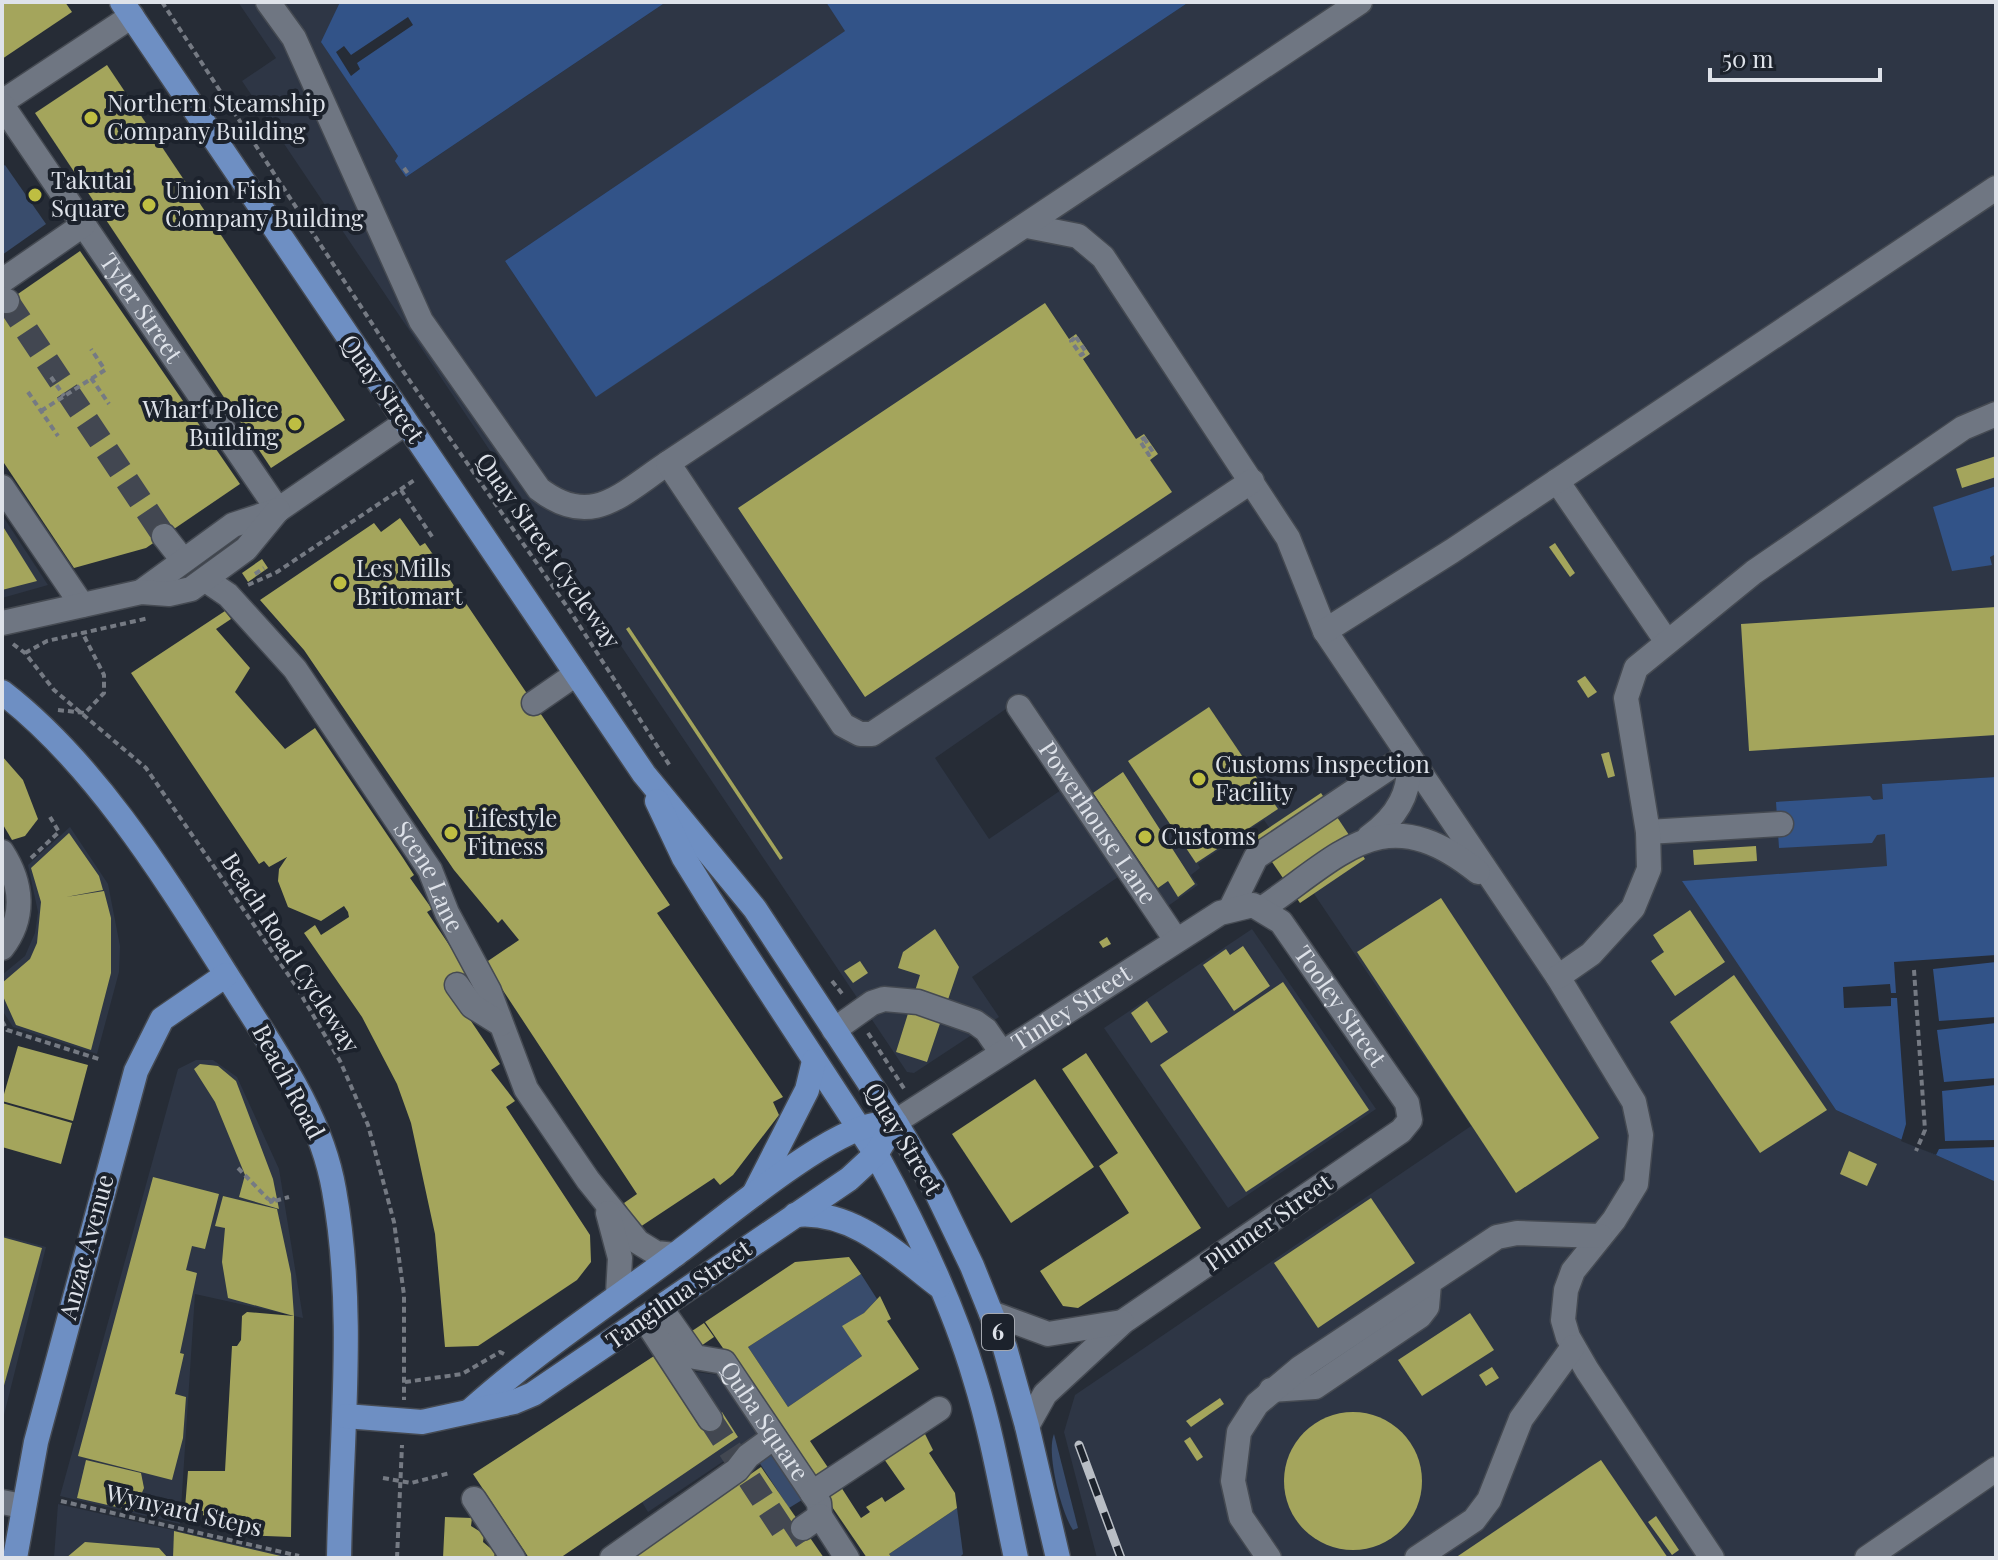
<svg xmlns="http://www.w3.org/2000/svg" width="1998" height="1560" viewBox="0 0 1998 1560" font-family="'Playfair Display',serif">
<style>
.built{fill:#2e3645}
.green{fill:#394c6c}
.water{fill:#325388}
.pier{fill:#262c36}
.building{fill:#a4a55c}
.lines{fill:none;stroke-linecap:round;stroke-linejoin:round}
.minor-tunnel{stroke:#424751;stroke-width:24;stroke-dasharray:24 12;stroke-linecap:butt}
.minor-casing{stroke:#454a52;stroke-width:27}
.major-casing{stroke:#454a52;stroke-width:27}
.path{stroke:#757a83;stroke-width:4;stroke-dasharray:6 4;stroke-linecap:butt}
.minor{stroke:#6f7682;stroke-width:24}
.major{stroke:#6e8fc3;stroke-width:24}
.rail-casing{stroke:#b9bec5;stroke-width:9}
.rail{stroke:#1c222c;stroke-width:6;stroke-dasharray:18;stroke-linecap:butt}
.path-bridge{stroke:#757a83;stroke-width:4;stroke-dasharray:6 4;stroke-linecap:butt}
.poi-dot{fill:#bebe42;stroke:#1c222c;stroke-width:3}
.labels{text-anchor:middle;stroke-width:8;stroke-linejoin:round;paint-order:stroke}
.shield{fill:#1c222c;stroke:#a4a8b0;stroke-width:2}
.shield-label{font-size:22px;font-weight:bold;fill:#dee2e9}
.poi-label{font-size:24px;fill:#dee2e9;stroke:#1c222c;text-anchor:start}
.street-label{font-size:24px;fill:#dee2e9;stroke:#1c222c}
</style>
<rect width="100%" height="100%" fill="#262c36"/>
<!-- built -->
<g class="built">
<path d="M238,2H340L322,43L399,156L406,177L666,2H826L846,31L505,261L596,396L1189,2H1996V486L1934,507L1992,565L1990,556L1996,554V777L1883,784L1884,799L1873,800L1877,834H1886L1888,866L1683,881L1836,1110L1996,1182V1558H1097L1064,1432L1075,1395L1471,1126L1264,820L1198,864L1200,868L1191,875L1198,885L1168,906L1026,695L935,758L989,839L1064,788L1121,875L972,977L999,1017L914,1073L907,1072L242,81L276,58Z"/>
<path d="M2,515L48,585L2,598Z"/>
<path d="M70,827L108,884L120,946L119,972L97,1054L13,1027L2,1010V975L25,956L35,933L38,912L28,865Z"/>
<path d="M1252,929L1376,1109L1228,1208L1104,1028Z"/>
<path d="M196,1060H213L237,1077L279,1169L303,1318L195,1294L180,1524L60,1496L178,1069Z"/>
<path d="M2,1235L46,1247L2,1423Z"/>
<path d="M695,1372L719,1375L761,1436L648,1512L642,1502L738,1437Z"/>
<path d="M58,1504L292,1557V1558H54Z"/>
</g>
<!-- green -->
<g class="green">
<path d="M5,165L46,224L2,255V167Z"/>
<path d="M861,1274L877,1299L864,1313L843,1327L862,1356L788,1407L748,1347Z"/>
<path d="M1054,1434L1078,1528L1073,1530C1061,1513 1046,1452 1054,1434Z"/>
<path d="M772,1448L776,1460L802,1500L789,1508L757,1459Z"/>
<path d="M957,1508L963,1554L959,1558H892L889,1554Z"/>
</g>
<!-- water -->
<g class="water">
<path d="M340,2H666L406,177L395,161L398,156L321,42Z"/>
<path d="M826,2H1189L596,397L505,261L845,31Z"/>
<path d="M1996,486V554L1990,557L1992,565L1952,571L1933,507Z"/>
<path d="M1996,777V1182L1836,1110L1682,881L1887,866L1885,834L1877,835L1872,843L1779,848L1776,802L1870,796L1873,800L1883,799L1882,784Z"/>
</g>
<!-- pier -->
<g class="pier">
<path d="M408,17L413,25L357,63L360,69L351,76L336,52L344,46L351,55Z"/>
<path d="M1996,955V962L1933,969L1939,1021L1996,1017V1023L1937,1030L1944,1082L1996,1078V1085L1942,1091L1945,1141L1996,1140V1147L1939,1149L1936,1155L1901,1141L1906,1124L1897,998H1891V1006L1844,1008L1843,987L1890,984L1891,993H1896L1894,962Z"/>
</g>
<!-- building -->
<g class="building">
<path d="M2,2H65L72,12L2,59Z"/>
<path d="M107,65L345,420L271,468L35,113Z"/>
<path d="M80,251L240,484L146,548L74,568L2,460V305Z"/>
<path d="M1045,303L1069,339L1076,334L1090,354L1083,359L1136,439L1144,434L1158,454L1150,460L1172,492L865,697L738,508Z"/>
<path d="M1996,456V477L1962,488L1956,469Z"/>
<path d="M400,518L420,546L425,543L434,556L670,905L657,913L783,1097L773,1102L779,1115L733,1175L720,1185L714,1178L640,1227L624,1203L637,1194L485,963L519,940L502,919L498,923L454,870L304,650L260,600L374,523L381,532Z"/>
<path d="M2,525L37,581L2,590Z"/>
<path d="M1555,543L1575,573L1570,577L1549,547Z"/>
<path d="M262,559L268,568L248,582L242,573Z"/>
<path d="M1996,607V735L1749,751L1741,624Z"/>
<path d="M225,611L231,619L216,629L250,668L235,692L285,749L315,728L403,858L414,875L410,878L432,909L427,912L470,976L450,990L500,1064L491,1070L515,1101L506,1107L590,1235L591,1262L577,1280L478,1346L445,1347L435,1234L411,1123L397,1084L362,1017L304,933L315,925L321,935L349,917L348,912L344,906L321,921L288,907L278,881L279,869L287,857L269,867L264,861L259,864L131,673Z"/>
<path d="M629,627L783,858L780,860L626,629Z"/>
<path d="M1585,676L1597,692L1588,698L1577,681Z"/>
<path d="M1209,707L1278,809L1196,863L1128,761Z"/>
<path d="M1609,752L1615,776L1608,778L1601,754Z"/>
<path d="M2,756L23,780L38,819L25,836L12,840L2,823Z"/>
<path d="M1123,772L1195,884L1178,897L1168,881L1158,888L1093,793Z"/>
<path d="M1321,793L1365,859L1300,903L1255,837Z"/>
<path d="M69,833L99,876L103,890L66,897L104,891L111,918V973L91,1050L16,1025L2,994V983L30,959L37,943L41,902L31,868Z"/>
<path d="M1756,846L1757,861L1694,865L1693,850Z"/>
<path d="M1441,898L1599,1138L1516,1193L1357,952Z"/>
<path d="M1690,910L1725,962L1675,996L1651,961L1664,952L1653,935Z"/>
<path d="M935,929L959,967L927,1062L896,1052L920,975L898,968L903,952Z"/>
<path d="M1107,937L1111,944L1103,948L1099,942Z"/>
<path d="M1243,946L1270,986L1234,1011L1203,965L1226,949L1230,955Z"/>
<path d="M860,961L868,973L853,983L844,971Z"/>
<path d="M1734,975L1827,1110L1760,1153L1670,1022Z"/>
<path d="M1283,982L1369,1110L1246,1192L1160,1065Z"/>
<path d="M1147,1001L1168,1032L1151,1043L1131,1013Z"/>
<path d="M18,1046L88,1065L73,1121L2,1101Z"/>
<path d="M1086,1053L1201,1228L1078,1308L1063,1306L1040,1271L1129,1213L1099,1166L1118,1153L1062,1069Z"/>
<path d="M200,1064L218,1066L236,1081L273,1179L279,1209L239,1197L245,1175L215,1102L194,1069Z"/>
<path d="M1035,1079L1094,1167L1011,1223L952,1134Z"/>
<path d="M2,1103L72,1123L61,1164L2,1147Z"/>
<path d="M1849,1151L1877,1164L1867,1186L1840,1174Z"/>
<path d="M153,1177L219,1194L205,1249L192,1246L186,1270L197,1273L180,1353L184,1354L175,1394L186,1397L183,1438L172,1480L78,1456Z"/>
<path d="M223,1196L277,1209L291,1274L294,1316L228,1298L222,1262L225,1228L215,1226Z"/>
<path d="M1371,1198L1415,1263L1318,1328L1274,1263Z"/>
<path d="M2,1237L42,1248L3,1389H2Z"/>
<path d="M849,1257L861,1274L748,1347L788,1407L862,1356L842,1326L864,1313L880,1296L891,1319L887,1321L919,1369L810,1441L831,1472L815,1482L705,1322L795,1262Z"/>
<path d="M247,1312L294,1316L291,1537L242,1535L237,1531L203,1525V1511L185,1508L188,1471H225L232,1346H237L241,1340L242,1316Z"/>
<path d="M1470,1313L1494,1350L1422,1396L1398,1360Z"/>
<path d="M704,1323L714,1337L698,1348L689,1333Z"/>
<path d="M654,1356L699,1426L722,1412L738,1437L560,1558H529L473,1474Z"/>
<path d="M1492,1367L1499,1378L1486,1386L1479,1375Z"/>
<path d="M1220,1398L1224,1404L1191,1427L1186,1421Z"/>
<circle cx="1353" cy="1481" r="69"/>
<path d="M921,1426L933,1450L929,1453L955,1493L957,1508L889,1554L892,1558H867L826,1498L841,1487L861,1518L870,1512L866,1507L882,1497L885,1502L905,1489L884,1459Z"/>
<path d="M1190,1437L1203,1457L1197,1461L1184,1441Z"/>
<path d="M86,1460L141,1473L144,1488L134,1511L77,1498Z"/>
<path d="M1601,1460L1668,1558H1455L1590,1467Z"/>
<path d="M761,1467L824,1558H628Z"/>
<path d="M1656,1516L1679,1550L1672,1555L1648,1522Z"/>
<path d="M445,1517L472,1518L471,1526L484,1534L483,1542L495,1552L494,1558H443Z"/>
<path d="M174,1531L285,1557V1558H173Z"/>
<path d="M85,1542L159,1548L168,1558H66Z"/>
</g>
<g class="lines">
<!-- minor-tunnel -->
<g class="minor-tunnel">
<path d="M7,301L164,536"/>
<path d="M710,1419L788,1538L803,1528"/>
</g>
<defs>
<g id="minor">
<path d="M268,2L294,38L421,321L539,489C592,530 622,493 668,463"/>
<path d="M2,102L132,16"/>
<path id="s1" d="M2,105L278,510"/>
<path d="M1027,226L1078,236L1103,257L1288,538L1325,631L1558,977L1634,1102L1641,1135L1636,1184L1614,1220L1573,1271L1566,1290L1563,1320L1568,1337L1587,1370L1712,1558"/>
<path d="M2,281L83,225"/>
<path d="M2,299L7,301"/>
<path d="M1252,481L872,734H860L843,725L668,463L1360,2"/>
<path d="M1557,481L1667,642"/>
<path d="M2,487L82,605"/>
<path d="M164,536L182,559"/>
<path id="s2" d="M206,580L228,595L295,669L430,870L447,913L489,991L526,1089L588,1180L638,1242L656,1253L675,1255"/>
<path d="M141,592L233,525L278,510L405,423"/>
<path d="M2,623L141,592L169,594L191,589L246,549L278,510"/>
<path d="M1325,631L1452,551L1996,188"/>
<path d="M534,703L576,674"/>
<path id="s3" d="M1019,707L1176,940"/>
<path d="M1648,832L1781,824"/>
<path d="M2,852C22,883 26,917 2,948"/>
<path d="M1231,908L1256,857L1408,755C1413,791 1397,817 1369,837"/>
<path d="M1263,908C1343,853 1385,797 1478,872"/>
<path d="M1558,977L1591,954L1633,908L1649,869L1648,832L1626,698L1636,668L1754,572L1963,428L1996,414"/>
<path d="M457,985L472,1006L501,1024"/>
<path d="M834,1030L872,1003L884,999L918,1002L975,1022L986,1030L1002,1053"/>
<path id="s4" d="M895,1122L1220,913L1253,905L1281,922L1407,1103L1410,1120L1401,1131L1124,1321L1045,1394L1027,1426"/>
<path d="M608,1213L620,1258L618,1294"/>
<path id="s5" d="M660,1307L695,1357L724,1362L819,1503L820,1516"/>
<path d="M991,1313L1048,1334L1122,1322"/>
<path d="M644,1318L710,1419"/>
<path d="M1271,1390L1315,1387L1420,1316L1427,1307L1429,1284"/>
<path d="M812,1493L939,1409"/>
<path d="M474,1499L513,1558"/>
<path d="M2,1502L22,1506"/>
<path d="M803,1528L820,1516L847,1558"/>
<path d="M612,1558L737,1470L748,1456L774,1437"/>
<path d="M1269,1558L1241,1517L1233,1481L1239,1432L1257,1404L1300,1368L1497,1237L1517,1233L1600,1236"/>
<path d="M1417,1558L1474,1520L1489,1500L1521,1419L1573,1347"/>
<path d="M1867,1558L1996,1469"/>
</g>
<g id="major">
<path d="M122,2L644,774L755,909L895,1122L934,1187L972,1266L1005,1348L1027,1426L1058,1558"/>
<path d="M2,692C98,766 169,884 233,985C273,1049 321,1114 334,1190C356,1311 341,1436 339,1558"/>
<path d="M657,801L684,858L710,900L876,1154C915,1225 952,1301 975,1379C993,1437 1003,1498 1016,1558"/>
<path d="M754,1194L807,1090L814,1061"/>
<path d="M795,1215C852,1209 897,1254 939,1286"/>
<path d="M471,1410C538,1350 608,1305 680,1251C723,1219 825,1133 873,1125"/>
<path d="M345,1416L422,1422L514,1402L533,1394L849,1179L876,1154L884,1141"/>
<path d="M15,1558L36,1442L136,1071L162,1019L226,975"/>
</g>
</defs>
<!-- minor casing -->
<use href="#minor" class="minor-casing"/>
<!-- major casing -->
<use href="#major" class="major-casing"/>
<!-- path -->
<g class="path">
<path d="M162,2L403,371L570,611L670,766"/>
<path d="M404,168L409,175"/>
<path d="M1076,337L1086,352L1081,355L1071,341Z"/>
<path d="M51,377L64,396"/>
<path d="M91,378L109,404"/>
<path d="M28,392L58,436"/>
<path d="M41,411L105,370L91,349"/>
<path d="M1144,438L1153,452L1149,455L1140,441Z"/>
<path d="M401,490L433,538"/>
<path d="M255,574L264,568"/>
<path d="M248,585L277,572L416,479"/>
<path d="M13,644L25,653L54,690L146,768L296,986L340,1061L368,1125L394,1222L404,1295V1400"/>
<path d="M25,653L47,641L149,618"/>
<path d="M58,710L85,713L104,693V675L82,632"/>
<path d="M31,858L59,832L50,817"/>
<path d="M1914,970L1925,1130L1916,1151"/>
<path d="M832,981L844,996"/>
<path d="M2,1021L7,1030L102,1060"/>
<path d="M868,1033L905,1090"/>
<path d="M238,1168L268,1199"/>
<path d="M275,1198L271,1202L289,1197"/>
<path d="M405,1382L462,1374L500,1352L504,1354"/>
<path d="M383,1478L411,1483L450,1473"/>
<path d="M61,1501L299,1556"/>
<path d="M397,1558L402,1445"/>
</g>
<!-- minor -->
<use href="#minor" class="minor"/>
<!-- major -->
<use href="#major" class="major"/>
<defs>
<path id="rail" d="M1079,1445L1121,1558"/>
</defs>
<!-- rail casing -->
<use href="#rail" class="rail-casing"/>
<!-- rail -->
<use href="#rail" class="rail"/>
<!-- path-bridge -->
<path class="path-bridge" d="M268,1199L274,1202L275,1198"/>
</g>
<!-- markers -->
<g class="poi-dot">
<circle cx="91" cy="118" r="8"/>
<circle cx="35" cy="195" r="8"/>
<circle cx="149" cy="205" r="8"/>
<circle cx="295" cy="424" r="8"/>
<circle cx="340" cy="583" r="8"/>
<circle cx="1199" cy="779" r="8"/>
<circle cx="451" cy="833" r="8"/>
<circle cx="1145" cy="837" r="8"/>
</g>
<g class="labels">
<!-- shield labels -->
<rect class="shield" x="982" y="1314" width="32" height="36" rx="6"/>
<g class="shield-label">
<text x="998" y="1340">6</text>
</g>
<!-- poi labels -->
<g class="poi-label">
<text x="107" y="112">Northern Steamship<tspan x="107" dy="28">Company Building</tspan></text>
<text x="51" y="189">Takutai<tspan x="51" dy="28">Square</tspan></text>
<text x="165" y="199">Union Fish<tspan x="165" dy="28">Company Building</tspan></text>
<text x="279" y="418" text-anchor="end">Wharf Police<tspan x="279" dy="28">Building</tspan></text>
<text x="356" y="577">Les Mills<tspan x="356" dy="28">Britomart</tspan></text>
<text x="1215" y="773">Customs Inspection<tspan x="1215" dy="28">Facility</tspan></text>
<text x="467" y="827">Lifestyle<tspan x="467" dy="28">Fitness</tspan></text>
<text x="1161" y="845">Customs</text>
</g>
<!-- street labels -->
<g class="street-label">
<text dy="8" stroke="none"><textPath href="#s1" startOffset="246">Tyler Street</textPath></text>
<text transform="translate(382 389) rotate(55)" y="8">Quay Street</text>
<text transform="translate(548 551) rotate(55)" y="8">Quay Street Cycleway</text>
<text dy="8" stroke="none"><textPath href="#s3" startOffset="140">Powerhouse Lane</textPath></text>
<text dy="8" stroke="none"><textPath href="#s2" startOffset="374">Scene Lane</textPath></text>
<text transform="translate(290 953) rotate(57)" y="8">Beach Road Cycleway</text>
<text dy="8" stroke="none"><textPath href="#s4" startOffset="556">Tooley Street</textPath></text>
<text dy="8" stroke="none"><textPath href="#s4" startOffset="210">Tinley Street</textPath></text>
<text transform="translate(288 1082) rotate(62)" y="8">Beach Road</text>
<text transform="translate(903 1139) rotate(59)" y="8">Quay Street</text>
<text transform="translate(1269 1223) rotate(-35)" y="8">Plumer Street</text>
<text transform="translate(87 1247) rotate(-75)" y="8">Anzac Avenue</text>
<text transform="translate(679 1295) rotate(-35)" y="8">Tangihua Street</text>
<text dy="8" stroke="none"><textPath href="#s5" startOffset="162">Quba Square</textPath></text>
<text transform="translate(184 1511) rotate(13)" y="8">Wynyard Steps</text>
</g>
</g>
<!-- border -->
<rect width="1998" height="1560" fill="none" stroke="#dee2e9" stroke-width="8"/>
<!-- scale -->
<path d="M1710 68v12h170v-12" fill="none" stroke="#dee2e9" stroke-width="4"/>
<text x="1722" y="68" font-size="24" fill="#dee2e9" stroke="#1c222c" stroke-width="6" paint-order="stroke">50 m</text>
</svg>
